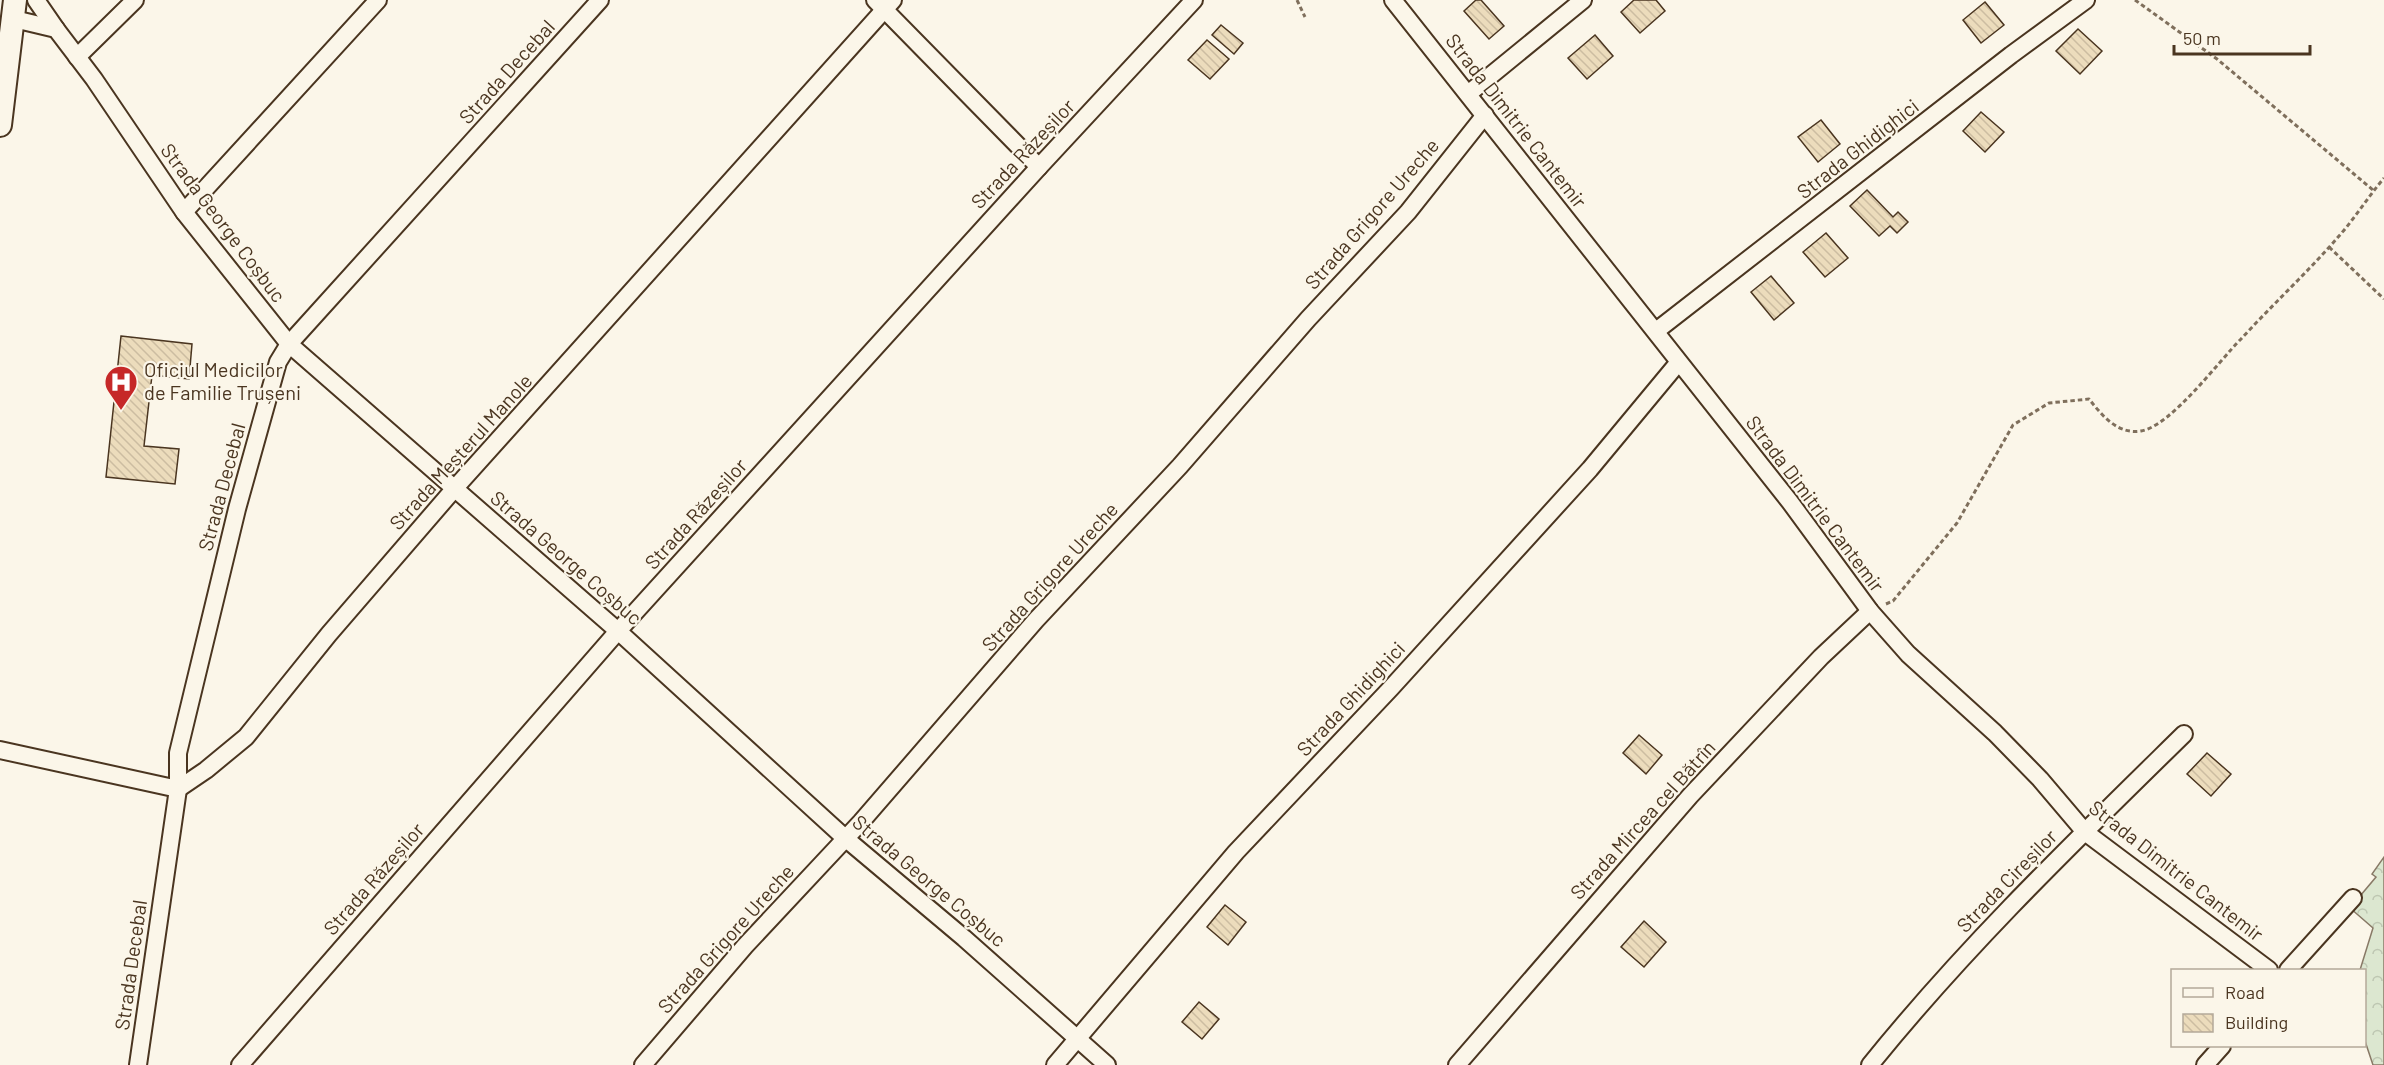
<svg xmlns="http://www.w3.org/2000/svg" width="2384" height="1065" viewBox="0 0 2384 1065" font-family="Barlow,sans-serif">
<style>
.forest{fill:url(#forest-crowns);stroke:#887966;stroke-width:1.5}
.building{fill:url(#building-back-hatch);stroke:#4a3520;stroke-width:1.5}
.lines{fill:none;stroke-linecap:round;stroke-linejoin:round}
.street-casing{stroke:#4a3520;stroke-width:20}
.secondary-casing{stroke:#4a3520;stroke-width:26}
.path{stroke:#7f6f5c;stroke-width:3;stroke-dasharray:4.5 3;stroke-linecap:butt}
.street{stroke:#fbf6e9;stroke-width:16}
.secondary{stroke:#fbf6e9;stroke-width:22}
.labels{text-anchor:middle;stroke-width:4.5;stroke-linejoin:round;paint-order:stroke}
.street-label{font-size:20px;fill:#4a3520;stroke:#fbf6e9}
.poi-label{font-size:20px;fill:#4a3520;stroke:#fbf6e9;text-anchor:start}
</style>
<defs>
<pattern id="forest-crowns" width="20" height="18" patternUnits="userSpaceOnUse" patternTransform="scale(1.5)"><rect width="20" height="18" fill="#dce7d0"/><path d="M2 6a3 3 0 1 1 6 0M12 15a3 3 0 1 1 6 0" fill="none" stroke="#bec7b2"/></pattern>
<pattern id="building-back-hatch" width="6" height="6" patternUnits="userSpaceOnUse" patternTransform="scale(1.5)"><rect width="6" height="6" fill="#ecdcbc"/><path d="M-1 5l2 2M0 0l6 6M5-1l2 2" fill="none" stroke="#ccbda1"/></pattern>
</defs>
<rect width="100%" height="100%" fill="#fbf6e9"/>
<!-- forest -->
<path class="forest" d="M2384,857V1065H2373L2365,1041L2364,970H2360L2373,928L2350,908L2376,877L2372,874Z"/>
<!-- building -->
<g class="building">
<path d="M1476,0H1481L1504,26L1489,39L1464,11Z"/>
<path d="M1634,0H1656L1665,11L1640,33L1621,12Z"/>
<path d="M1985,2L2004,25L1981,43L1963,20Z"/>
<path d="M1221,25L1243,43L1234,54L1212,35Z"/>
<path d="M2078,29L2102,51L2080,74L2056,51Z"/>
<path d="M1595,35L1613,56L1587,79L1568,58Z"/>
<path d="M1207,40L1229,59L1210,79L1188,60Z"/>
<path d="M1981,112L2004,132L1985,152L1963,131Z"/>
<path d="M1821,120L1840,144L1818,162L1798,137Z"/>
<path d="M1867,190L1893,217L1898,212L1908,222L1897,233L1890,226L1879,236L1850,206Z"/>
<path d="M1826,233L1848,258L1825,277L1803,252Z"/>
<path d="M1771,276L1794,303L1774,320L1751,292Z"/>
<path d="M121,336L192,344L189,379L152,375L144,446L179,449L175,484L106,477Z"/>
<path d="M1639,735L1662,755L1646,774L1623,753Z"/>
<path d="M2207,753L2231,774L2211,796L2187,774Z"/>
<path d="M1225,905L1246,922L1228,945L1207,927Z"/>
<path d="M1644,921L1666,942L1644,967L1621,947Z"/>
<path d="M1199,1002L1219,1019L1202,1039L1182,1022Z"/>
</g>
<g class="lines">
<defs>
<g id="street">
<path d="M36,0L56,29"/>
<path d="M875,0L1039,167"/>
<path d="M1393,0L1790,502L1870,611L1908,654L1995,733L2040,779L2085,832L2269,970"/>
<path d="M14,19L56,29L94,79L184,212L289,344L618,631L845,838L964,938L1107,1065"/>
<path d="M77,57L135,0"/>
<path d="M1468,94L1583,0"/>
<path d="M184,212L378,0"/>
<path d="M1656,331L2011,55L2086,0"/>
<path d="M0,750L178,789L206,770L246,737L329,634L455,488L893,0"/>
<path d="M2288,970L2353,898"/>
<path d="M138,1065L178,789V753L237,509L278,362L289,344L600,0"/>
<path d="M240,1065L618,631L1039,167L1194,0"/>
<path d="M643,1065L745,946L861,822L1036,620L1180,466L1308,319L1408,212L1485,115"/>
<path d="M1055,1065L1236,852L1391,688L1590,469L1678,363"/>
<path d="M1457,1065L1690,796L1821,657L1870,611"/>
<path d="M1870,1065C1966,946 2075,841 2184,734"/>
<path d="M2205,1065L2222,1046"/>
</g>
<path id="secondary" d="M0,125L15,0"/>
</defs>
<!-- street casing -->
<use href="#street" class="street-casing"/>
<!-- secondary casing -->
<use href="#secondary" class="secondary-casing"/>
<!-- path -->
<g class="path">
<path d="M1297,0L1305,17"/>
<path d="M2135,0L2217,59L2373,190"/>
<path d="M2329,247L2384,299"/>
<path d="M1886,604L1893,601L1957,523L2013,425L2049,403L2089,399C2101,414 2117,435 2141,431C2171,426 2219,361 2241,339C2273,304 2308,272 2339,236C2355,218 2368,197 2384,178"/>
</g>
<!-- street -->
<use href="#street" class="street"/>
<!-- secondary -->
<use href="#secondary" class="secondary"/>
</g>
<!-- icons -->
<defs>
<symbol id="hospital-pin" viewBox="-11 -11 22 30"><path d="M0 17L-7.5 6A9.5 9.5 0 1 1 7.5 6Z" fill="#c62828" stroke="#fbf6e9"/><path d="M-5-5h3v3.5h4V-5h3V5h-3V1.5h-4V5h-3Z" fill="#fff"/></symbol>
</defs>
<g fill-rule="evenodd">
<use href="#hospital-pin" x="102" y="363" width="38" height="52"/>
</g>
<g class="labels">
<!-- street labels -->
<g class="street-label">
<text transform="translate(507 72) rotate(-48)" y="7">Strada Decebal</text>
<text transform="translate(1516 121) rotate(52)" y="7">Strada Dimitrie Cantemir</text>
<text transform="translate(1858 149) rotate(-38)" y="7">Strada Ghidighici</text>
<text transform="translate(1023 154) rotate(-47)" y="7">Strada Răzeșilor</text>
<text transform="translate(1372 214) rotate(-49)" y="7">Strada Grigore Ureche</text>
<text transform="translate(223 223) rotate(53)" y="7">Strada George Coșbuc</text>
<text transform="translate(461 452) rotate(-48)" y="7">Strada Meșterul Manole</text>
<text transform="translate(222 487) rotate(-75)" y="7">Strada Decebal</text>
<text transform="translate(1815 504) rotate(53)" y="7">Strada Dimitrie Cantemir</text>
<text transform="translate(696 514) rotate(-48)" y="7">Strada Răzeșilor</text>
<text transform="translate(566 558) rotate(41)" y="7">Strada George Coșbuc</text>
<text transform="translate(1050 577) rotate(-48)" y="7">Strada Grigore Ureche</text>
<text transform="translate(1351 699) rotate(-47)" y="7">Strada Ghidighici</text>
<text transform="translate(1643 820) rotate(-48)" y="7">Strada Mircea cel Bătrîn</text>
<text transform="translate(2176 871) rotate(38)" y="7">Strada Dimitrie Cantemir</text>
<text transform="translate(374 879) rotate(-49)" y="7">Strada Răzeșilor</text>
<text transform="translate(929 881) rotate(40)" y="7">Strada George Coșbuc</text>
<text transform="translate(2007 881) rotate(-46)" y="7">Strada Cireșilor</text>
<text transform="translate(726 939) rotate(-48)" y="7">Strada Grigore Ureche</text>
<text transform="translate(131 965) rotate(-82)" y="7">Strada Decebal</text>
</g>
<!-- poi labels -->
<g class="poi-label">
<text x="144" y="377">Oficiul Medicilor<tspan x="144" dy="23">de Familie Trușeni</tspan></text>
</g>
</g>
<!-- legend -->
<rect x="2171" y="969" width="195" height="78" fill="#fbf6e9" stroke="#b4a999" stroke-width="1.5"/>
<rect x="2183" y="988" width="30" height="9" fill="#fbf6e9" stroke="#b4a999" stroke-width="1.5"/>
<text x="2225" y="999" font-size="18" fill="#4a3520">Road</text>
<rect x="2183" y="1014" width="30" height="18" fill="url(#building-back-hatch)" stroke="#b4a999" stroke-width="1.5"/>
<text x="2225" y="1029" font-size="18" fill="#4a3520">Building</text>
<!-- scale -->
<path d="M2174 45v9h136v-9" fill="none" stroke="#4a3520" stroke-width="3"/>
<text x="2183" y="45" font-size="18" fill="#4a3520" stroke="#fbf6e9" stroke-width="4.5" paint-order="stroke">50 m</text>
</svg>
